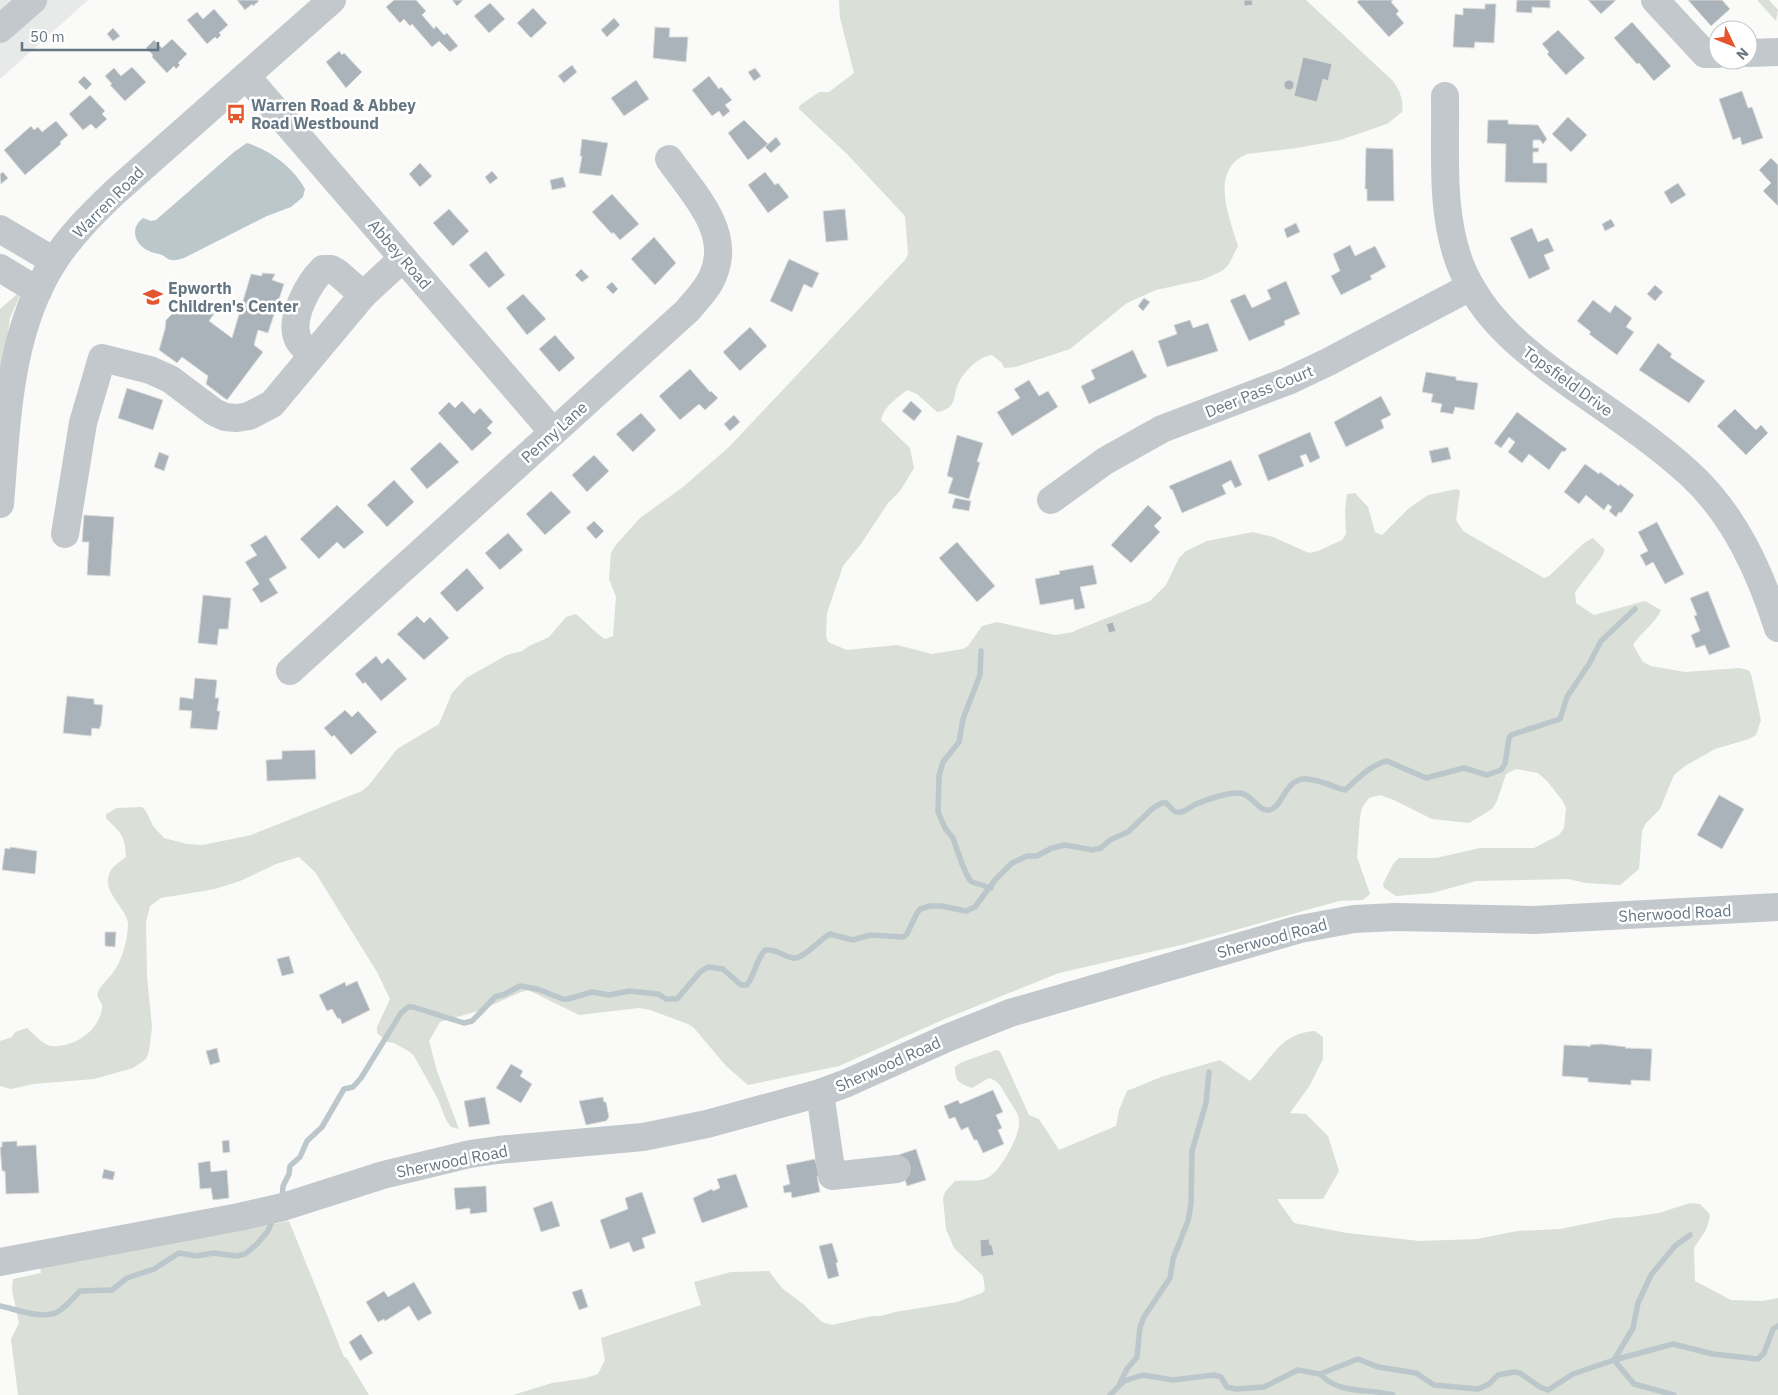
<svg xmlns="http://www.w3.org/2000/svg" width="1778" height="1395" viewBox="0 0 1778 1395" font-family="'IBM Plex Sans',sans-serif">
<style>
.built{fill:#e8e9e9}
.green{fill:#dadfd7}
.water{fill:#bbc7cb}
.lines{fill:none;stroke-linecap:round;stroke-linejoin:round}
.stream{stroke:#bbc7cb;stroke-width:5.5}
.building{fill:#aab3b9;stroke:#dcdcda}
.minor{stroke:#c3c8cc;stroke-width:28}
.labels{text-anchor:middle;stroke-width:5;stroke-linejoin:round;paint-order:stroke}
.poi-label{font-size:16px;font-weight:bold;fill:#657683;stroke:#fff;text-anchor:start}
.street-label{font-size:16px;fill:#657683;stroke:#fff}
</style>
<rect width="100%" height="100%" fill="#fafaf8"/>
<!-- built -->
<path class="built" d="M0,0H88L0,79Z"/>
<!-- green -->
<g class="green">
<path d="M839,0H1306L1393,81C1400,90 1404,102 1402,112L1387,124L1340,140L1297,148L1247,154C1209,170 1229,217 1238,246L1229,264L1222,271L1202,280L1156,290L1127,303L1070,349L1015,367L1004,368L1002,363L992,355C979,356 965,371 959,382C951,397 959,408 937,412L917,394L907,390C896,399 884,406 881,420L910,448L914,468L900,491L888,503L861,544L843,566L827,613L826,636L828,642L847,650L897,645L932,654L963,649L968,646L982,626L997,622L1055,635L1074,632V631L1150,601L1166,585L1179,558L1186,551L1207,541L1253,532L1273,537L1309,553L1318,551L1342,540L1346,534L1345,511L1347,494L1355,493L1368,507L1375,532L1382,535L1408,509L1428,495L1457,489L1460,491L1456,520L1463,531L1544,578L1549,576L1584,543L1593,538L1605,550L1601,558L1575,592L1576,603L1594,615L1645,601L1661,610C1655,624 1641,632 1633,645L1643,662L1651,666L1685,672L1739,668L1748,670L1751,674L1761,720L1756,735L1749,739L1715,749L1685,766L1674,775L1660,809L1646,823L1642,831L1639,869L1620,885L1586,883L1568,879L1476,881L1432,893L1396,896L1384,888L1383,884L1393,864L1399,858H1436L1480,848H1534L1559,835L1564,828L1566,808L1562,800L1547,781L1538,773L1516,769L1506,774L1497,801L1492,809L1469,823L1432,819L1394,800L1380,795L1369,798L1362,808L1360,817L1357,857L1370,894L1363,900L1339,901L1185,944L1059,973L947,1018L839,1066L748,1085L726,1066L694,1028L688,1024L650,1010L639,1008L579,1015L528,990L521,992L481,1010L440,1022L429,1041L437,1071L459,1129L451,1127L446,1120L438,1099L414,1056L410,1052L394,1043L387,1042L377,1033V1027L390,999L377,972L315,872L299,857L276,864L240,881L215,889L161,898L150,906L146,922L147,976L152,1027L149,1051L146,1059L133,1068L94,1079L33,1084L11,1089L0,1086V1041L12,1037L15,1032L27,1028C33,1033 43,1045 51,1046C73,1048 98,1032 102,1009C104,1002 95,998 98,992C101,985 108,979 112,974C122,961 128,940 128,924C128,911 106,895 108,879C109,868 117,864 126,857C125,834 121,834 106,818V814L117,808L142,807L146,811L153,826L164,838L187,844L203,845L251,835L362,791L369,785L397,749L439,724L452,693L466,678L507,655L522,651L529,646L549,637L566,617L576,614C586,622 594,632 605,639L613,636L616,597L609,579L611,553L615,546L640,518L683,487L729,447L905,260L908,254L905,216L847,154L799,109V106L819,92H829L854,73L840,18Z"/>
<path d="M1757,0H1769L1778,10L1776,21Z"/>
<path d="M23,289L10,318L0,396V309Z"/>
<path d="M1315,1031L1323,1037V1059L1310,1085L1290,1113L1306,1114L1328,1136L1339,1171L1323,1199H1277L1294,1223L1347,1233L1420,1241L1477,1239L1517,1231L1560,1229L1614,1218L1631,1217L1659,1213L1690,1203L1700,1204L1709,1213L1710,1216L1706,1230L1694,1248L1695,1281L1731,1300L1763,1301L1778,1298V1395H513L552,1383L586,1378L598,1374L605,1360L601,1338L701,1305L694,1282L731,1272L769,1271L782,1288L803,1304L822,1322L832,1325L872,1316H881L895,1312L957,1302L982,1293L985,1290L983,1276L954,1248L946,1229L943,1199L945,1192L955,1181C966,1179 979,1183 989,1177C1001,1170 1021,1134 1019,1121C1019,1113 1011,1104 1007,1097C1002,1088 999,1081 989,1078L972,1088C959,1083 955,1082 955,1067L960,1063L996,1050L1000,1051L1029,1115L1039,1119L1059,1150L1116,1126L1119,1110L1127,1091L1161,1077L1220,1060L1250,1081C1272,1059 1280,1033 1315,1031Z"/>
<path d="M289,1221L344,1357H346L369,1395H18L11,1339L19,1323L12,1290L13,1279L41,1273L40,1267Z"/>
</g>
<!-- water -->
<path class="water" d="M247,143C270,150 294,168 305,189L303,197L291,207L267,216L184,258C180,259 176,261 172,260C168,260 166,257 162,255C157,253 152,253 147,250C134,243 130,228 143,218L151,221L156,220L234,152Z"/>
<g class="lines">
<!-- stream -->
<g class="stream">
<path d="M981,651L980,675L963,719L959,742L943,762L939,776L938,812L945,828L953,838L962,864L969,879L972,882L991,888"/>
<path d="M282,1199L283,1186L289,1174L290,1166L300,1157L307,1141L322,1127L344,1089L353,1087L361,1078L401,1013L408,1007H413L464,1023L472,1021L477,1016L495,997L505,994L520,986L537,989L563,999H568L592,992L609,995L629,991L658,994L666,999H677L700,972L708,967L723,969L741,985H747C755,974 756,960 765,950C778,949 782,956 793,958C803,960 820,939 830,934L853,940L870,935L903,937L907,934L917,913L920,909L930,906H941L966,911L975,907L995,880L1012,863L1027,856H1037L1052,848L1065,845L1093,850L1101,848L1110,840L1128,832L1153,808L1162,803H1166C1170,805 1172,812 1177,812C1182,814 1189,808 1194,805C1205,800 1228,792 1239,793C1251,793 1258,811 1268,810C1282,810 1284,780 1304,779C1318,778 1332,787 1345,790C1358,779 1370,765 1387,761L1426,778L1464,768L1487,775L1501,770L1505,764L1509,738L1511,735L1560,719L1567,697L1589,664L1601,641L1635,609"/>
<path d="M0,1306C16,1309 44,1321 59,1311C67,1306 73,1298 80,1291L112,1290L127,1278L154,1269L179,1253L197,1256L213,1253L237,1256L245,1254L257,1244L268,1231L273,1219"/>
<path d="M1614,1360L1633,1328L1638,1303L1651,1275L1675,1246L1690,1235"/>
<path d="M1614,1360L1634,1384L1674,1395"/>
<path d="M1320,1374C1339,1395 1368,1388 1393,1395"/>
<path d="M1120,1383L1127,1369L1137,1357L1140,1327L1144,1317L1170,1278L1173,1259L1188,1221L1191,1204L1192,1151L1206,1103L1209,1072"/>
<path d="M1110,1395L1124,1381L1143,1375L1173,1380L1214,1375L1221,1377L1227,1387L1236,1389L1264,1387L1298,1370L1320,1374L1358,1359L1378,1367L1416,1373L1434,1385L1478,1389L1489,1384L1498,1375L1514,1372L1520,1373L1540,1387L1548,1390L1573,1374L1614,1360L1673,1344L1713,1354L1758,1359L1764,1353L1773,1329L1778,1326"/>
</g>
</g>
<!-- building -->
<g class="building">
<path d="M237,0H257L259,1L253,6L252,4L245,10Z"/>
<path d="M394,0H416L426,11L422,15L434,29L436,26L444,35L447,33L458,46L450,52L439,41L432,47L412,24L410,26L404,19L400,23L386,7Z"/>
<path d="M452,0H463L457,6Z"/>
<path d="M1244,0H1252L1253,5L1244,6Z"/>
<path d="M1359,0H1393L1391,2L1399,11L1396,14L1404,23L1389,37L1357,2Z"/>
<path d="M1517,0H1550V8L1532,7V13L1516,12Z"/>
<path d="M1588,0H1616L1601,14Z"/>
<path d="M1688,0H1722L1730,9L1711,26Z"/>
<path d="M490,3L505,19L489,33L474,16Z"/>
<path d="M1485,4H1496L1494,43L1475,42L1474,48L1453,47L1455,14L1463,15V8L1485,9Z"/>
<path d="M533,8L547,23L531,38L517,23Z"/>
<path d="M214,9L228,25L219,33L221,35L217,39L215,37L207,44L187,20L197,12L203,19Z"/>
<path d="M614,18L620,25L607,37L601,30Z"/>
<path d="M1632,22L1671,66L1654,81L1639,63L1637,64L1614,38Z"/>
<path d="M655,27L670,28L669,37H688L686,62L653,58Z"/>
<path d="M113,28L120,36L113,41L107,34Z"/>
<path d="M1558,30L1585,58L1566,75L1547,54L1549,52L1542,44Z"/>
<path d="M172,39L187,54L178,63L180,65L176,69L174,66L167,73L152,57L153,55L146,48L154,40L162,48Z"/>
<path d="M339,51L342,55L344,53L362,72L346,88L326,62Z"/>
<path d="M1303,57L1332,64L1328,81L1323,79L1317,102L1294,96Z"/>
<path d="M572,65L577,72L564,83L558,76Z"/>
<path d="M132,67L146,82L125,101L110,85L112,84L105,76L114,68L121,76Z"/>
<path d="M755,68L761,76L754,81L748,72Z"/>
<path d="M84,76L92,84L86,90L78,82Z"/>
<path d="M709,76L719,89L721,87L732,100L725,105L730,111L723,117L719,111L712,116L692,90Z"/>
<circle cx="1289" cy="85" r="5"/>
<path d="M636,80L649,99L624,116L611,98Z"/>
<path d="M1742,91L1748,108L1752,107L1763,138L1742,145L1740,137L1733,140L1719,99Z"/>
<path d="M90,95L105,111L102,114L107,119L96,129L91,124L83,130L69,114Z"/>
<path d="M1568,117L1587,135L1571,152L1552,134Z"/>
<path d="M744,120L768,144L748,160L728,133Z"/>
<path d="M1488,120H1508V124L1538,125L1547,139L1543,144L1540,140H1533V148H1539L1538,152H1533V163H1547V183L1505,182L1506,144L1487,143Z"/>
<path d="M56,121L68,135L60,142L61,144L25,175L4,150L31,126L34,130L38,127L42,132Z"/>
<path d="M776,137L781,144L771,153L765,147Z"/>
<path d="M582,139L608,143L601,176L579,173L582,156H580Z"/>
<path d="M1366,148L1393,149L1394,201H1367V189H1365Z"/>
<path d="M1771,158L1778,165V206L1763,191L1771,183L1759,170Z"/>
<path d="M420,163L432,176L420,187L409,174Z"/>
<path d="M492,171L498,178L490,184L485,177Z"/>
<path d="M3,172L8,178L1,184L0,174Z"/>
<path d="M765,172L775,185L778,183L789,197L768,213L748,185Z"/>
<path d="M563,177L566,187L552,190L550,180Z"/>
<path d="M1678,183L1686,195L1671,204L1664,192Z"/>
<path d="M612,194L639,224L620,240L613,232L612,234L592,212Z"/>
<path d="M449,209L469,231L453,246L433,223Z"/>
<path d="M845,209L848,240L826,242L823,211Z"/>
<path d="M1611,219L1615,226L1605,231L1602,224Z"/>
<path d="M1296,223L1300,232L1287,238L1284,229Z"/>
<path d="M1532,228L1538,242L1548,238L1554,251L1544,255L1550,269L1529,279L1510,238Z"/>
<path d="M654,237L676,263L655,285L631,259Z"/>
<path d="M1350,245L1355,256L1375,246L1386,267L1370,276L1372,279L1341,295L1331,276L1340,271L1333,254Z"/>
<path d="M486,251L505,275L489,288L469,265Z"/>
<path d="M789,259L819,273L812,288L804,284L792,312L770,301Z"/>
<path d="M581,269L589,277L582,282L575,275Z"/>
<path d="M262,273L275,274L272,280L284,284L268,333L258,330L254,345L263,352L227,400L206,384L208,376L182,357L177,363L159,350L165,329L166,320L174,312L196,301L214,314L209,321L232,338L251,274L262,276Z"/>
<path d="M1286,281L1300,314L1284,321L1285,325L1249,341L1230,300L1245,294L1252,308L1271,299L1267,290Z"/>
<path d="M612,282L618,289L613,294L606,287Z"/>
<path d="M1655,285L1663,292L1655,301L1647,294Z"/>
<path d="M523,294L546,319L527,335L506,308Z"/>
<path d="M1144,298L1150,302L1143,311L1138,306Z"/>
<path d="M1593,300L1610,313L1615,305L1632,318L1626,327L1634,332L1617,355L1589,334L1591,332L1577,321Z"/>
<path d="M1190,320L1193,328L1208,323L1218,351L1167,367L1158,341L1177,334L1174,325Z"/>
<path d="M750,327L767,346L740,371L723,352Z"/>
<path d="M555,335L575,358L559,372L539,349Z"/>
<path d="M1658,343L1672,354L1670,357L1705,381L1689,403L1639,370Z"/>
<path d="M1133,350L1144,374L1145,373L1147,377L1089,404L1081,386L1095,379L1091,370Z"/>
<path d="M690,369L710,392L711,391L718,398L705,410L699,404L680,420L659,396Z"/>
<path d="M1426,372L1456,377V380L1478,383L1474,410L1455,407L1453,414L1440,412L1442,404L1431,402L1433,394L1422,392Z"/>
<path d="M1029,380L1039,396L1048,391L1058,407L1012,436L997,412L1020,398L1014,389Z"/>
<path d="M127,388L163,400L153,430L118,418Z"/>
<path d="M1381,396L1391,415L1381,420L1384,428L1346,447L1334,422Z"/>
<path d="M462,401L474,414L480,408L493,422L487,428L492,433L472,451L438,413L449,402L455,408Z"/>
<path d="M911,401L922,411L914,421L902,411Z"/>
<path d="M1735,409L1756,430L1761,425L1768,433L1746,455L1717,426Z"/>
<path d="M1517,412L1567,449L1564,452L1562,451L1549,470L1529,454L1522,463L1508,452L1515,442L1509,437L1501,448L1494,443Z"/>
<path d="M641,413L656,430L633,452L616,434Z"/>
<path d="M734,415L740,422L730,431L724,424Z"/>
<path d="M1310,432L1320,458L1310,463L1306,454L1300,456L1304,466L1268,481L1258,455Z"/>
<path d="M957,435L983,443L977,462H980L969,499L948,493L953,478L947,476Z"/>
<path d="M440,442L459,462L427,489L410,469Z"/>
<path d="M1448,447L1451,459L1432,463L1429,451Z"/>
<path d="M159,452L169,456L164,471L154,467Z"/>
<path d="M594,455L609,471L587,492L572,475Z"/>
<path d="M1231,460L1242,485L1235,488L1231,480L1222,485L1226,494L1182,513L1172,489L1171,490L1169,486Z"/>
<path d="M1585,464L1599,474L1600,472L1619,486L1620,484L1634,495L1621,513L1619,512L1616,517L1609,511L1612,507L1608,504L1604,510L1586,495L1579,504L1564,492Z"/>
<path d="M394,480L414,502L387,527L367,505Z"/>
<path d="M551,491L571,512L545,535L526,514Z"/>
<path d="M955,498L971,501L969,511L952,508Z"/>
<path d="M337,505L364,532L344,549L337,542L319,559L300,539Z"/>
<path d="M1148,505L1162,518L1154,526L1160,532L1131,563L1111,545Z"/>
<path d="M84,515L114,517L110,576L87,575L89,542H82Z"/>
<path d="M594,521L604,531L596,539L586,528Z"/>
<path d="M1657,522L1684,574L1665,584L1653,562L1646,566L1640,555L1648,551L1638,532Z"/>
<path d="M508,533L523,550L500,570L485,553Z"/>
<path d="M266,535L287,568L269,579L278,593L261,603L252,589L259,584L245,562L257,555L250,545Z"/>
<path d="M957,542L995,586L977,602L939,558Z"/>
<path d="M1093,565L1097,584L1080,587L1085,608L1075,610L1073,599L1040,605L1035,579L1060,574L1059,571Z"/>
<path d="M467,568L484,588L457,612L440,593Z"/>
<path d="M1708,591L1730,647L1709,655L1705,645L1696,648L1691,635L1700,631L1694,616L1697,615L1690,598Z"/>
<path d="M203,595L231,598L228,629H219L217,645L198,643Z"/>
<path d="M417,616L424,623L430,617L449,638L424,660L397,634Z"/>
<path d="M1113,622L1116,631L1109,633L1106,624Z"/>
<path d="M376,656L382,664L388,658L407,679L381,701L365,682L363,684L355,674Z"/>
<path d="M195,678L217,680L215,698H219L217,711H220L217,730L190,728L192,711L179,710L180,697L193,699Z"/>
<path d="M67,696L94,699V704L103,705L101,725L99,729L92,728L91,736L63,733Z"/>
<path d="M345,710L352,717L358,711L377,732L351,755L334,735L332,737L324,728Z"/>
<path d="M315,750L316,779L267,781L266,760L282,759V751Z"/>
<path d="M1719,795L1744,809L1722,849L1697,835Z"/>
<path d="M10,847L37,851L35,874L2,870L5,848L10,849Z"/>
<path d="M105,932H116L115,947L105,946Z"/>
<path d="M289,956L294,973L282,976L277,959Z"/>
<path d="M357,981L370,1010L342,1024L340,1018L338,1019L332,1009L327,1011L319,995L345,982L346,986Z"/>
<path d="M1601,1044L1626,1047V1049L1627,1048L1652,1049L1650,1081L1631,1080V1085L1588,1082V1078L1562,1076L1564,1045L1587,1046L1590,1047V1045Z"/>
<path d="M217,1048L220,1062L210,1065L206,1051Z"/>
<path d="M511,1064L523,1071L520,1076L532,1084L521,1103L496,1088Z"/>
<path d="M993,1090L1003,1112L996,1115L1002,1128L998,1130L1004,1144L983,1153L977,1140H974L968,1127L961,1130L955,1117L949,1119L944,1106L958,1100L960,1104Z"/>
<path d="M485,1097L490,1124L469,1127L464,1101Z"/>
<path d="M603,1097L604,1102H606L609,1117L606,1121L586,1125L579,1101Z"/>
<path d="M229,1140L230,1152L223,1153L222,1141Z"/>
<path d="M17,1141V1146L36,1145L39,1193L6,1194L5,1171H2L0,1147H2V1142Z"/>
<path d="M916,1149L926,1180L907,1186L898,1155Z"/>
<path d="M815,1159L819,1176H817L820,1192L792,1198L791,1192L784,1193L783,1186L790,1184L786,1165Z"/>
<path d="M210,1161L211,1172L227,1170L229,1198L213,1200L211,1188L200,1189L198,1163Z"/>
<path d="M104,1169L115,1172L113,1180L102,1178Z"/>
<path d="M736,1174L748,1207L702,1223L693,1198L712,1189L713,1191L720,1188L717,1179Z"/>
<path d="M486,1186L487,1212L470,1214V1208L456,1210L454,1188Z"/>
<path d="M642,1192L656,1233L642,1238L645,1248L633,1252L629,1242L610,1249L600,1220L628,1209L625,1198Z"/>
<path d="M552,1201L560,1226L541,1232L533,1208Z"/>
<path d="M989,1239L990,1245H992L994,1255L981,1257L980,1240Z"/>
<path d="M832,1243L838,1262L836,1263L839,1276L828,1279L819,1246Z"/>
<path d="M414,1282L432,1313L418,1321L409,1306L385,1321L384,1319L378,1322L366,1302L384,1291L388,1297Z"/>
<path d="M582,1289L588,1307L579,1310L572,1292Z"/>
<path d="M361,1334L373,1353L360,1361L349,1342Z"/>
</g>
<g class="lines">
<!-- minor -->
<g class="minor">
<path d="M1655,0L1705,54H1718"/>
<path d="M0,29L33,0"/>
<path d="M1748,53L1778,52"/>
<path d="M246,76L553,432"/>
<path d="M1445,96C1446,152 1440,211 1460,264C1482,320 1529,355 1577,389C1616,416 1656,443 1691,475C1735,516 1760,572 1778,628"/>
<path d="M0,229L54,261"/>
<path d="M0,268L38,291"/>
<path d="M313,354C307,349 299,344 297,337C290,316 309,283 323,269H331L338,273L363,295"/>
<path d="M1051,500L1105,461L1162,429L1288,381L1328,362L1470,287"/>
<path d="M0,504C7,421 8,333 54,261C71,235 92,214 115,192L332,0"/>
<path d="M65,534L83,423L102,358L150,370L170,379L214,412L225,417L237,418L249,416L272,404L363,295L403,258"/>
<path d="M290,671L687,311C697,299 709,288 714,273C731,230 692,192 669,159"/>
<path d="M820,1093L832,1176L897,1169"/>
<path d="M0,1262L239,1217L283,1207L383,1175L470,1154L498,1150L643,1137L707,1124L820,1093L847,1083L947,1038L1010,1013L1300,929L1354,919L1396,917L1534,920L1778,907"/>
</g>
</g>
<!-- icons -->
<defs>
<symbol id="bus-bare" viewBox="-9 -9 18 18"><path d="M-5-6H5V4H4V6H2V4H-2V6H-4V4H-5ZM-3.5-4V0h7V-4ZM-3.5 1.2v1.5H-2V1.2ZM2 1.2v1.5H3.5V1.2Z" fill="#e4572e" stroke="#fff" stroke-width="2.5" paint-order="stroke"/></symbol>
<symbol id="school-bare" viewBox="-9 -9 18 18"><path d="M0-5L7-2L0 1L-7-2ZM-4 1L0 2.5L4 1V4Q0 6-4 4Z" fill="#e4572e" stroke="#fff" stroke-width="2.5" paint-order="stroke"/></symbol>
</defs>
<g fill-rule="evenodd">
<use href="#bus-bare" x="222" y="100" width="28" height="28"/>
<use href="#school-bare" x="139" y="283" width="28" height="28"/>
</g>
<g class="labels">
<!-- poi labels -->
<g class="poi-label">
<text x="251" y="111">Warren Road &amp; Abbey<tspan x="251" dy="18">Road Westbound</tspan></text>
<text x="168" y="294">Epworth<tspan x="168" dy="18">Children's Center</tspan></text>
</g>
<!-- street labels -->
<g class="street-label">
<text transform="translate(108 202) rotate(-45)" y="6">Warren Road</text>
<text transform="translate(400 254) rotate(49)" y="6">Abbey Road</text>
<text transform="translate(1568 381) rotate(36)" y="6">Topsfield Drive</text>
<text transform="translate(1259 391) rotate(-22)" y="6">Deer Pass Court</text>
<text transform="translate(554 432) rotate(-42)" y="6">Penny Lane</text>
<text transform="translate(1675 913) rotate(-3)" y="6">Sherwood Road</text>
<text transform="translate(1272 938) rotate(-15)" y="6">Sherwood Road</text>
<text transform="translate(888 1064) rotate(-24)" y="6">Sherwood Road</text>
<text transform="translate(452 1161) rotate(-11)" y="6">Sherwood Road</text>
</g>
</g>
<!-- north arrow -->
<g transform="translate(1733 45) rotate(133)"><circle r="24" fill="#ffffff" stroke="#c1c8cd"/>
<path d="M0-4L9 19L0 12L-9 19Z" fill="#e4572e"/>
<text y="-8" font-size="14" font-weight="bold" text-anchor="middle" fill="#657683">N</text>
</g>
<!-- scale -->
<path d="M22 42v8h136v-8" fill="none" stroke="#657683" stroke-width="2.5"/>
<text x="30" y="42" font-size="15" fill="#657683" stroke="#ffffff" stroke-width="4" paint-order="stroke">50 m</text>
</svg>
